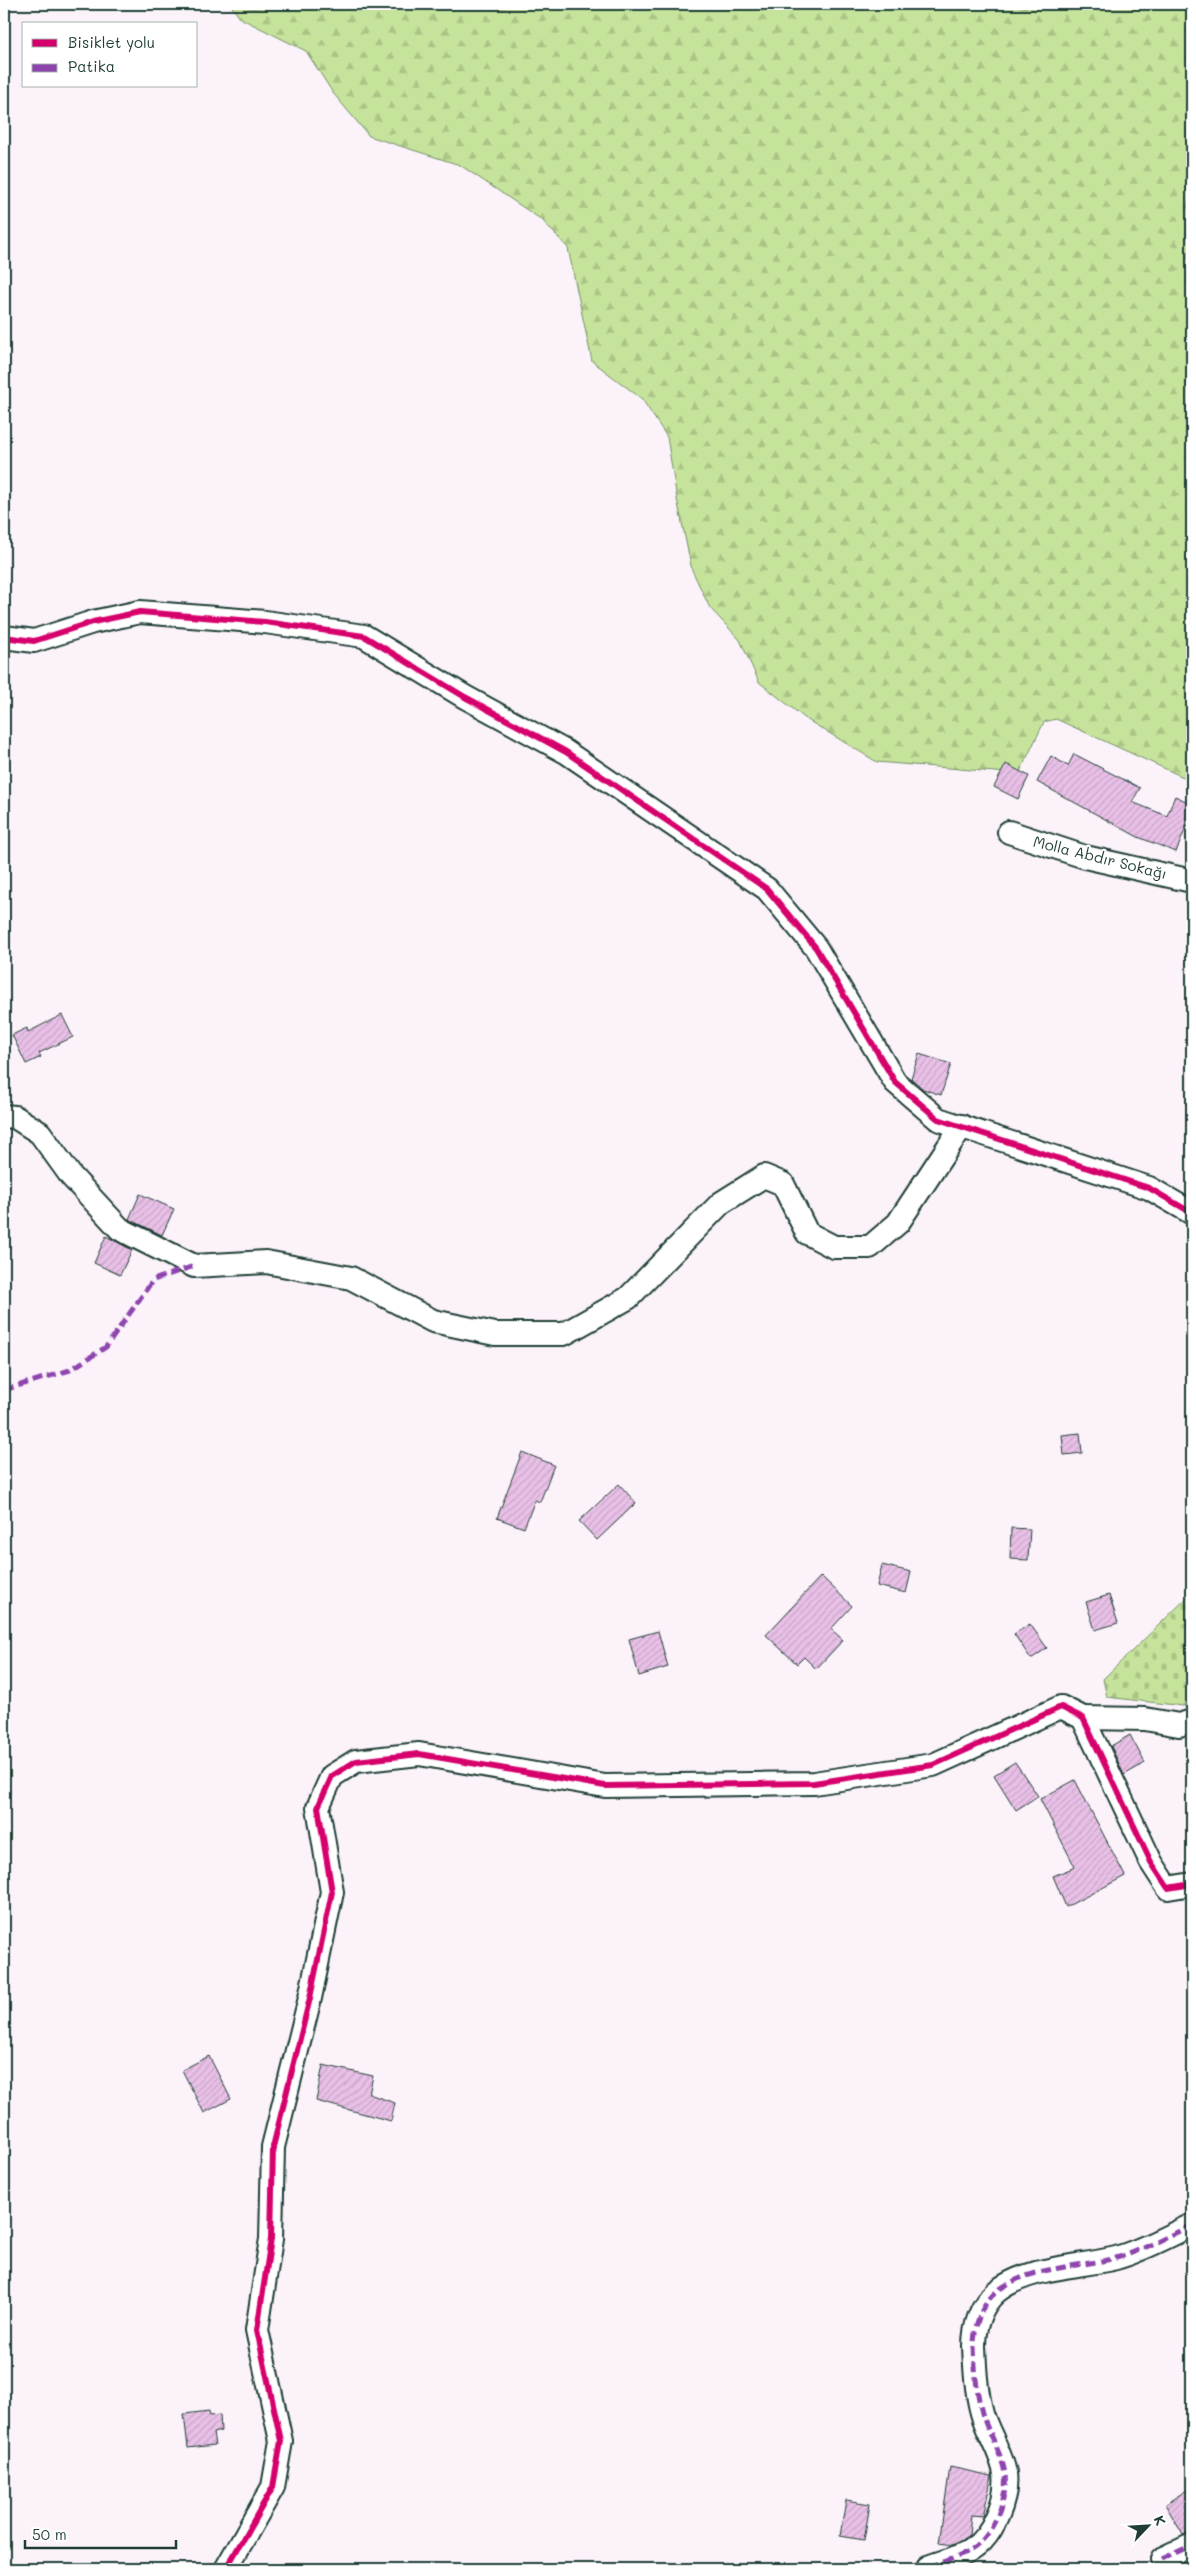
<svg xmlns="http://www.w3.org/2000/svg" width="1196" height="2573" viewBox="0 0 1196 2573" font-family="Mali,sans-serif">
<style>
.forest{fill:url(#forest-firs);stroke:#729068}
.cemetery{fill:url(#cemetery-stones);stroke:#729068}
.building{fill:url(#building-hatch);stroke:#1f3d34}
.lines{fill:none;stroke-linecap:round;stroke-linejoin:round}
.minor-casing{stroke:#1f3d34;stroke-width:26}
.minor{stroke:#fff;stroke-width:22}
.quiet{stroke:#8e44ad;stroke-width:5;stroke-dasharray:10 5;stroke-linecap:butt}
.cycleway-casing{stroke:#fff;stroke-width:9}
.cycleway{stroke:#d6006c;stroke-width:6}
.labels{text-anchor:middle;stroke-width:4;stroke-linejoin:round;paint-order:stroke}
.street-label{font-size:15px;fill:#1f3d34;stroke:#fff}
</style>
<defs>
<pattern id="forest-firs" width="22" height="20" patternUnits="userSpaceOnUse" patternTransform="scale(1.25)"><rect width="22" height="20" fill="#c6e39b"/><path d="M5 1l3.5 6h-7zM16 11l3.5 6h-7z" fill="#aac486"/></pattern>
<pattern id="cemetery-stones" width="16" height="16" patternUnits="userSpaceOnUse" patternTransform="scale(1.25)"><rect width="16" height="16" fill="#c6e39b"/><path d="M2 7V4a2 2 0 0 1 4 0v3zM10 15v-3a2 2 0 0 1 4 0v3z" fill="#aac486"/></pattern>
<pattern id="building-hatch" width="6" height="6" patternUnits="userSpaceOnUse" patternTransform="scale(1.25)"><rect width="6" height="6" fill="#e9c0e7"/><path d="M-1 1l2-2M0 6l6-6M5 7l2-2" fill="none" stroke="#c7a6c7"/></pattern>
</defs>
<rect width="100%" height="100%" fill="#fbf2fa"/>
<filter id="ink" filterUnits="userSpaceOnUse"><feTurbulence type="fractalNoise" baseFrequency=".02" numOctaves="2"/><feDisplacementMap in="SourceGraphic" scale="10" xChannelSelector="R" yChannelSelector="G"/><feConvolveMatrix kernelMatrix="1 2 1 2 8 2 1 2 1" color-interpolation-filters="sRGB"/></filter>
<g filter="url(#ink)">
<!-- forest -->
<path class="forest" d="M230,4H1192V781L1056,719L1044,722L1019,774L877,762L806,719L759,682L740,640L710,608L692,570L677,499L667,437L642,399L592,361L568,248L542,220L460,165L369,136L333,93L306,51L240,18Z"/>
<!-- cemetery -->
<path class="cemetery" d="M1192,1593V1707L1107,1697L1103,1679Z"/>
<!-- building -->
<g class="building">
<path d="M1074,754L1140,788L1132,802L1167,816L1175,796L1192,804V827L1187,825L1176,852L1138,837L1037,782L1051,756L1068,766Z"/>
<path d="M1006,764L1029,776L1018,799L994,787Z"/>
<path d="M62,1015L73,1037L39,1053L41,1057L26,1064L12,1035L27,1028L28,1032Z"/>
<path d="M919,1054L951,1064L941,1095L923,1089L911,1078Z"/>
<path d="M140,1194L174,1209L162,1235L129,1219Z"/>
<path d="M106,1236L132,1250L120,1275L94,1263Z"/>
<path d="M1080,1433L1082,1453L1064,1455L1062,1435Z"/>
<path d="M522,1452L554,1465L540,1502L535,1500L524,1528L497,1518Z"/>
<path d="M619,1484L636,1503L597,1540L579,1521Z"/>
<path d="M1011,1528L1030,1529L1028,1560L1010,1559Z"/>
<path d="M882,1565L911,1572L906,1593L877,1586Z"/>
<path d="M821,1576L852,1606L831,1629L843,1640L816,1669L804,1657L797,1664L766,1635Z"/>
<path d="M1109,1595L1118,1623L1095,1630L1086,1602Z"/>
<path d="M1030,1624L1047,1648L1031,1659L1014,1634Z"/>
<path d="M658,1631L668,1667L639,1676L629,1639Z"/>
<path d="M1130,1735L1145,1763L1124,1775L1111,1746Z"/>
<path d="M1015,1762L1038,1796L1016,1810L994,1775Z"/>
<path d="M1075,1780L1125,1876L1066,1907L1053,1876L1075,1867L1040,1799Z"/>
<path d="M209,2056L231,2099L204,2113L182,2070Z"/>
<path d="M323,2065L373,2076L369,2094L395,2103L391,2121L316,2101Z"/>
<path d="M209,2411L210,2416L220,2415L221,2431L213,2433L215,2445L188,2448L184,2414Z"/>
<path d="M950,2467L992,2476L983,2516L971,2515L969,2535L953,2545L939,2543Z"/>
<path d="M1192,2487V2532L1183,2535L1165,2504Z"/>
<path d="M846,2500L870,2504L864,2540L840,2536Z"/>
</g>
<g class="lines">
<defs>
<g id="minor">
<path d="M4,637L34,641L93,622L140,612L265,622L364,636L465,697L566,752L767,889L816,948L895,1082L938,1119L1149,1188L1192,1213"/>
<path d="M1009,832L1085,857L1192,881"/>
<path d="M4,1116L15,1117L40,1133L71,1176L120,1229L194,1266L266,1262L351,1278L433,1321L495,1334H564L628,1298L721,1203L764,1176L783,1184L807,1233L834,1247H870L898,1223L962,1126"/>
<path d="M1083,1718L1145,1719L1179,1725L1192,1721"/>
<path d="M1162,2559L1192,2545"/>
<path d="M929,2567C942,2562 959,2558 971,2550C993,2536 1008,2499 1005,2474C1002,2453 988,2434 982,2413C976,2391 975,2369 974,2346C974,2326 981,2305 996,2292C1026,2267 1080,2267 1116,2258C1142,2251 1168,2236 1192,2225"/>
<path d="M226,2569L273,2487L281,2441L257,2330L271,2239L273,2147L310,1998L332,1892L318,1807L332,1776L356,1761L419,1754L605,1786L814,1783L933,1765L1061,1707L1083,1718L1151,1862L1168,1888L1192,1884"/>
</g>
</defs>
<!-- minor casing -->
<use href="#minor" class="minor-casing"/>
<!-- minor -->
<use href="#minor" class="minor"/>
<!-- quiet -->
<g class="quiet">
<path d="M4,1390L70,1370L106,1347L153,1280L194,1266"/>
<path d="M1162,2559L1192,2545"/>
<path d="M929,2567C942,2562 959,2558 971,2550C993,2536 1008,2499 1005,2474C1002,2453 988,2434 982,2413C976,2391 975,2369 974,2346C974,2326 981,2305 996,2292C1026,2267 1080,2267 1116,2258C1142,2251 1168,2236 1192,2225"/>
</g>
<defs>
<g id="cycleway">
<path d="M4,637L34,641L93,622L140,612L265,622L364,636L465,697L566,752L767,889L816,948L895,1082L938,1119L1149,1188L1192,1213"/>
<path d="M226,2569L273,2487L281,2441L257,2330L271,2239L273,2147L310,1998L332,1892L318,1807L332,1776L356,1761L419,1754L605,1786L814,1783L933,1765L1061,1707L1083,1718L1151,1862L1168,1888L1192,1884"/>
</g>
</defs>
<!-- cycleway casing -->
<use href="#cycleway" class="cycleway-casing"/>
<!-- cycleway -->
<use href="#cycleway" class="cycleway"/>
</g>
</g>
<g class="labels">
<!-- street labels -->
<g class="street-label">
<text transform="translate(1100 858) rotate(14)" y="5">Molla Abdır Sokağı</text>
</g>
</g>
<!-- margin -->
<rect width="1196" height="2573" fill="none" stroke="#fff" stroke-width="20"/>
<rect x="10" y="10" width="1176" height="2553" fill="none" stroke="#1f3d34" stroke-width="2" filter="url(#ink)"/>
<!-- legend -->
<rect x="22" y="22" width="175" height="65" fill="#ffffff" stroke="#a5b1ae"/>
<rect x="32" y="39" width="25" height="8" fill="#d6006c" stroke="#a5b1ae"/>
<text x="68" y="48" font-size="15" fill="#1f3d34">Bisiklet yolu</text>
<rect x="32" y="64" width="25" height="8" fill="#8e44ad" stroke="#a5b1ae"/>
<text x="68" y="72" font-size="15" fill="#1f3d34">Patika</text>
<!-- north arrow -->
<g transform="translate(1148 2526) rotate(65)" stroke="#ffffff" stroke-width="4" paint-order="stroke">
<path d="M0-4L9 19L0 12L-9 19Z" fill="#1f3d34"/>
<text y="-8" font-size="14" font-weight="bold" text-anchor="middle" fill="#1f3d34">K</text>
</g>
<!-- scale -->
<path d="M25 2540v8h151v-8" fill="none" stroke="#1f3d34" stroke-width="2.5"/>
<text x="32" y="2540" font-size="15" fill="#1f3d34" stroke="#ffffff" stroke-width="4" paint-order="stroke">50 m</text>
</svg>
